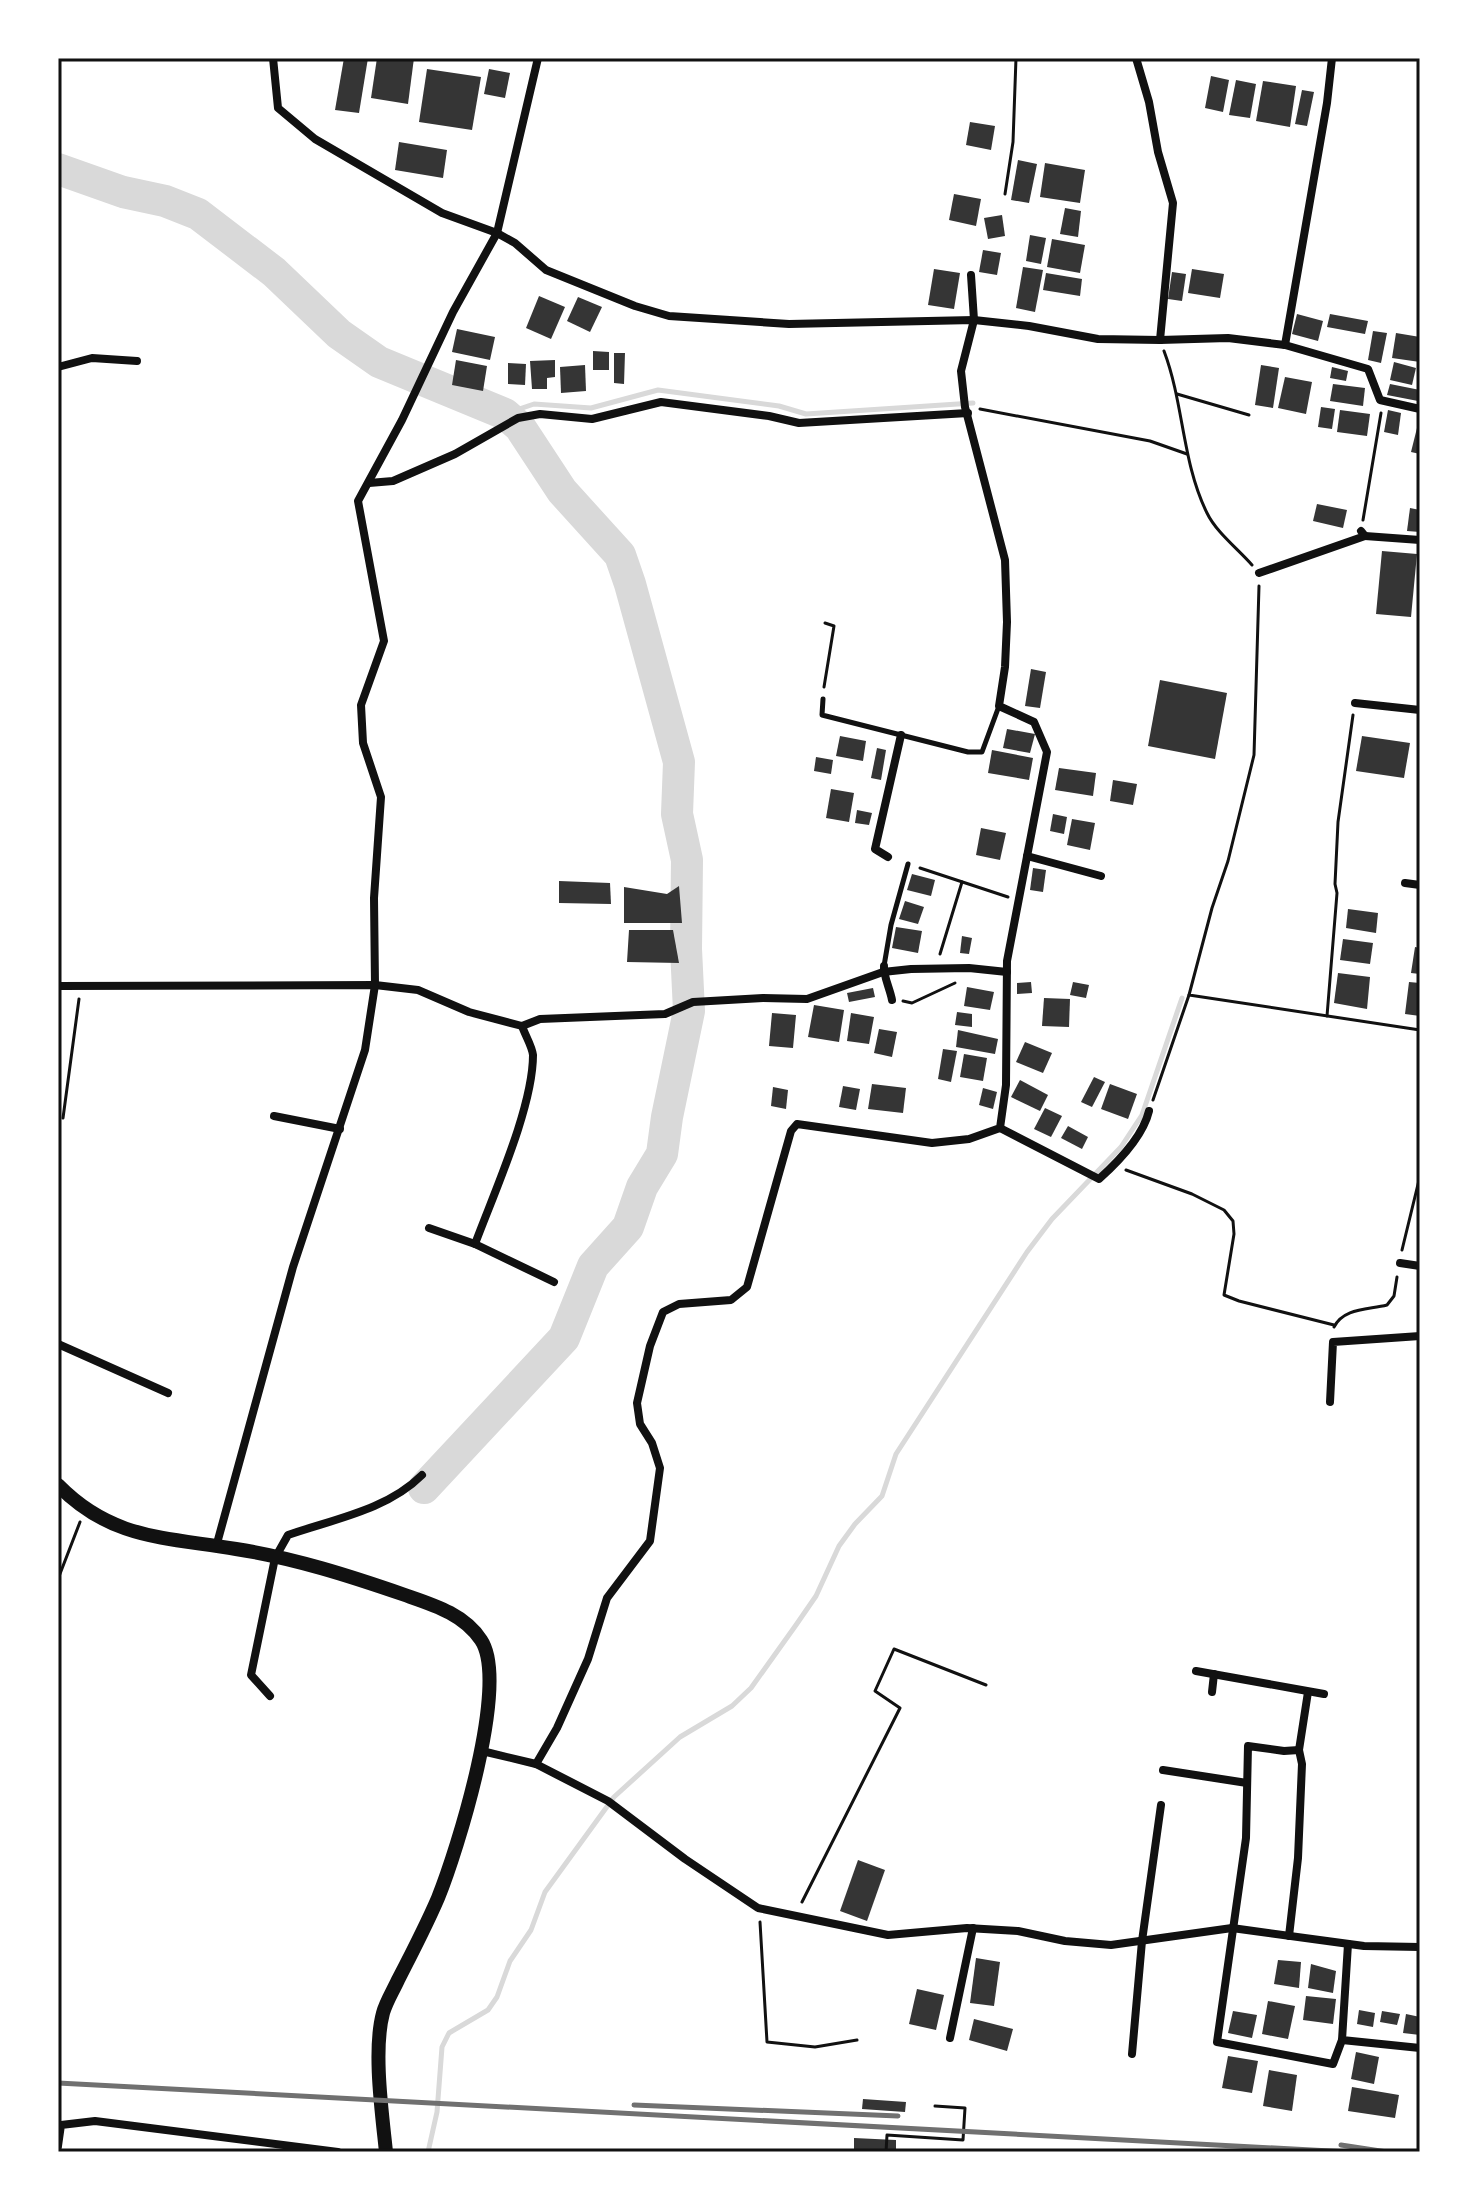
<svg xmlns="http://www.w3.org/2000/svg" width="1478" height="2210" viewBox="0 0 1478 2210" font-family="'Varela Round',sans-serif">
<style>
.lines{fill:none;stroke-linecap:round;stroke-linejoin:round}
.stream{stroke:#d9d9d9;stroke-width:5}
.river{stroke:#d9d9d9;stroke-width:32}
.building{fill:#353535}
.path{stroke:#111;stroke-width:3}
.service{stroke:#111;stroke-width:5}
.minor{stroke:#111;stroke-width:8}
.secondary{stroke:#111;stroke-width:14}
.rail{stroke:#707070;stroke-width:5}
.neatline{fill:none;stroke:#111;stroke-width:3}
</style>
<rect width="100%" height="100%" fill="#fff"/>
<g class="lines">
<!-- stream -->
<g class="stream">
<path d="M505,414L534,404L591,408L658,390L779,406L806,414L973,403"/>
<path d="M428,2152L437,2112L442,2047L449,2033L488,2010L497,1997L510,1961L531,1930L545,1892L614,1797L680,1737L732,1706L751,1688L796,1625L816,1596L839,1546L855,1524L882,1496L896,1454L1027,1252L1052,1219L1121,1147L1142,1115L1182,998"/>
</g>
<!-- river -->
<path class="river" d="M58,169L123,192L165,201L198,214L274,272L339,334L379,362L505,414L520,427L562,491L620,555L630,584L679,762L677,814L687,860L686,949L689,1011L667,1117L662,1154L642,1187L628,1227L593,1266L564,1338L424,1488"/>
</g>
<!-- building -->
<g class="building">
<path d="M344,58H368L359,113L335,110Z"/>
<path d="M377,58H414L408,104L371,98Z"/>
<path d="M427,69L481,77L472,130L419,122Z"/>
<path d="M489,69L510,73L505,98L484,94Z"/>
<path d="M1211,76L1229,80L1223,112L1205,108Z"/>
<path d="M1236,80L1256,84L1250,118L1229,115Z"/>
<path d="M1263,81L1296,86L1290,127L1256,121Z"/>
<path d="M1302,90L1314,92L1307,126L1295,124Z"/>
<path d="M970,122L995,126L991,150L966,145Z"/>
<path d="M399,142L447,150L443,178L395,170Z"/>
<path d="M1018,160L1037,164L1029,203L1011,200Z"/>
<path d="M1045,163L1085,170L1080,203L1040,197Z"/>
<path d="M954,194L981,199L976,226L949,220Z"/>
<path d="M1065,208L1081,211L1078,237L1060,234Z"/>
<path d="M1002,215L1005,236L988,239L984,218Z"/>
<path d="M1030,235L1046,238L1041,264L1026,261Z"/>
<path d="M1052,239L1085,245L1080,273L1047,267Z"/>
<path d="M983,250L1001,253L997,275L979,272Z"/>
<path d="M1023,267L1043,270L1035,312L1016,308Z"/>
<path d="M934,269L960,273L954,309L928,305Z"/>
<path d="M1192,269L1224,274L1220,298L1188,293Z"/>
<path d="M1172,272L1186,274L1182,301L1168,299Z"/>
<path d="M1046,273L1082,279L1080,296L1043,290Z"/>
<path d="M539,296L565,307L551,339L526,328Z"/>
<path d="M578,297L602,307L590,332L567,321Z"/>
<path d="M1297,314L1323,321L1318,341L1292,334Z"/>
<path d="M1330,314L1368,321L1365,334L1327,327Z"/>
<path d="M457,329L495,337L490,360L452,352Z"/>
<path d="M1373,331L1387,333L1381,363L1368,360Z"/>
<path d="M1396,333L1420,337V362L1392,358Z"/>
<path d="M593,351L609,352V370H593Z"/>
<path d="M614,353H625L624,384L614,383Z"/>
<path d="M456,360L487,366L483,391L452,385Z"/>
<path d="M555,360V377L547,378V389H532L530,361Z"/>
<path d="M1394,362L1416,368L1412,385L1390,380Z"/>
<path d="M508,363L526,364L525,385L508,384Z"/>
<path d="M585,365L586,391L561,393L560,367Z"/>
<path d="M1261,365L1279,368L1273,408L1255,405Z"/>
<path d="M1332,367L1348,371L1346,381L1330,378Z"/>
<path d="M1285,377L1312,382L1306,414L1278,408Z"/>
<path d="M1333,384L1365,388L1363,406L1330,401Z"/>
<path d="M1390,384L1420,390L1418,401L1387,395Z"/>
<path d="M1321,407L1335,409L1332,429L1318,427Z"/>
<path d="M1340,410L1370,414L1367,436L1337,432Z"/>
<path d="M1388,410L1401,413L1398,435L1384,432Z"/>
<path d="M1419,420H1420V454L1411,452Z"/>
<path d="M1317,504L1347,510L1343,528L1313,521Z"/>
<path d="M1410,508L1420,510V532L1407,531Z"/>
<path d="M1382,551L1417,554L1411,617L1376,614Z"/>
<path d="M1031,669L1046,672L1040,708L1025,706Z"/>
<path d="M1160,680L1227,693L1215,759L1148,746Z"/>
<path d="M1007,729L1035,734L1030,753L1003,748Z"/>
<path d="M840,736L866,741L863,761L836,756Z"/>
<path d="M1362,736L1410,743L1404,778L1356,771Z"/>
<path d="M877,748L886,750L881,780L871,778Z"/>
<path d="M992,750L1033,758L1029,780L988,773Z"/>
<path d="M816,757L833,760L831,774L814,771Z"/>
<path d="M1059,768L1096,773L1093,796L1055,790Z"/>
<path d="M1113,780L1137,784L1133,805L1110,801Z"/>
<path d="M831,789L854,793L849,822L826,818Z"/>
<path d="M857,810L872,813L869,825L855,823Z"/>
<path d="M1053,814L1067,817L1064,834L1050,831Z"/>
<path d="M1072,819L1095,823L1090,850L1067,845Z"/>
<path d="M981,828L1006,833L1000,860L976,855Z"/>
<path d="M1033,868L1046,870L1043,892L1030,890Z"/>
<path d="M912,874L935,880L931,896L907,890Z"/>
<path d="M559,881L610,883L611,904L559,903Z"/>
<path d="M679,886L682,923H624V887L667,894Z"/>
<path d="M905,901L924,907L918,924L899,919Z"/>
<path d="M1348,909L1378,913L1376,933L1346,928Z"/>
<path d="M896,927L922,931L918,953L892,948Z"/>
<path d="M629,930H673L679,963L627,962Z"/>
<path d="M962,936L972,938L969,954L960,953Z"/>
<path d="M1343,939L1373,943L1370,964L1340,960Z"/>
<path d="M1415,947L1420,948V974L1411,973Z"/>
<path d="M1338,973L1370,977L1367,1009L1334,1003Z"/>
<path d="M1031,982L1032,993L1017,994V983Z"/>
<path d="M1073,982L1089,985L1086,998L1070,995Z"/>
<path d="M1409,982L1420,983V1016L1405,1014Z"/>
<path d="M967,987L994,992L990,1010L964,1006Z"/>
<path d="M873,988L875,997L849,1002L847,993Z"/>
<path d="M1044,998L1070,999L1069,1027L1042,1026Z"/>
<path d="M814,1005L844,1010L839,1042L808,1037Z"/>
<path d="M957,1012L972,1014V1027L955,1025Z"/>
<path d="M772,1013L796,1015L793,1048L769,1046Z"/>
<path d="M851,1013L874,1017L869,1044L847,1041Z"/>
<path d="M879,1029L897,1032L892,1057L874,1053Z"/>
<path d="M958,1030L998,1039L995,1054L956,1047Z"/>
<path d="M1025,1042L1052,1053L1043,1073L1016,1062Z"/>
<path d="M943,1049L957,1051L951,1082L938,1079Z"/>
<path d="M964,1054L987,1058L983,1081L960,1077Z"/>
<path d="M1094,1077L1105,1082L1092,1107L1081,1102Z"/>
<path d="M1020,1080L1048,1095L1040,1111L1011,1097Z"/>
<path d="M872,1084L906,1088L903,1113L868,1109Z"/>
<path d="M1110,1084L1137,1094L1128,1119L1101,1109Z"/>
<path d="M843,1086L860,1089L856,1110L839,1107Z"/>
<path d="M773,1087L788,1090L786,1109L771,1106Z"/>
<path d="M983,1088L997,1092L993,1109L979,1105Z"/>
<path d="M1045,1108L1062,1116L1051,1137L1034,1129Z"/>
<path d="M1068,1126L1088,1137L1082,1149L1061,1138Z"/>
<path d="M858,1860L885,1870L867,1921L840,1911Z"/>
<path d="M976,1958L1000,1962L994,2006L970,2003Z"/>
<path d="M1278,1960L1301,1962L1299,1988L1274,1984Z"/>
<path d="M1311,1964L1336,1971L1333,1993L1308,1988Z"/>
<path d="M917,1989L944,1995L936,2030L909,2024Z"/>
<path d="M1306,1996L1336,1999L1333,2024L1303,2020Z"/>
<path d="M1268,2001L1295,2006L1288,2039L1262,2034Z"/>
<path d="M1359,2010L1375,2013L1373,2027L1357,2024Z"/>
<path d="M1233,2011L1257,2015L1252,2038L1228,2033Z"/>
<path d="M1382,2011L1400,2014L1397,2025L1380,2022Z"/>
<path d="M1406,2014L1420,2017V2035L1403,2033Z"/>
<path d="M974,2019L1013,2029L1007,2051L969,2040Z"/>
<path d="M1356,2052L1379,2057L1374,2084L1351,2079Z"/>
<path d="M1228,2056L1258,2061L1252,2093L1222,2088Z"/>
<path d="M1269,2070L1297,2075L1292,2111L1263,2106Z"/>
<path d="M1352,2087L1399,2095L1395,2118L1348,2111Z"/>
<path d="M863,2099L906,2102L905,2112L862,2109Z"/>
<path d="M854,2138L896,2140V2152H854Z"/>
</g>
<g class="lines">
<!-- path -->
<g class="path">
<path d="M1005,194L1013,142L1016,58"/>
<path d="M1164,351C1184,404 1182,463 1207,513C1216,532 1238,549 1252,565"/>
<path d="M1177,394L1249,415"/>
<path d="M980,409L1150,441L1187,454"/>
<path d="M1363,520L1381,413"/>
<path d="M1259,586L1254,755L1228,861L1212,908L1189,995L1420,1030"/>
<path d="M824,687L834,626L825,623"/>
<path d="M920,868L1008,897"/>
<path d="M940,954L962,882"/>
<path d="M903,1001L912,1003L955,983"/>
<path d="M1327,1016L1337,893L1335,884L1338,822L1353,715"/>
<path d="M1153,1100L1189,995"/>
<path d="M63,1118L79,999"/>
<path d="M1126,1170L1192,1194L1224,1210L1233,1221L1234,1234L1224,1295L1239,1301L1334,1325"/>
<path d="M1402,1250L1420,1176"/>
<path d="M1334,1327C1344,1308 1367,1310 1387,1305L1394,1296L1397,1277"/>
<path d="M58,1579L80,1522"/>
<path d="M802,1902L900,1708L875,1691L894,1649L986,1685"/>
<path d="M760,1922L767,2042L815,2047L857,2040"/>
<path d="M886,2152L887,2135L963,2140L965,2108L935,2106"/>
</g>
<!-- service -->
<g class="service">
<path d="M823,699L822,715L968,752H982L999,706"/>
<path d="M884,966L891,925L908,864"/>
</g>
<!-- minor -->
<g class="minor">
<path d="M273,58L278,108L315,139L442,213L497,233L515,243L546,270L635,306L669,316L789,324L974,320L1029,326L1098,339L1160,340L1228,338L1285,345L1368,369L1380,400L1420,409"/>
<path d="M1136,58L1149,102L1158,152L1173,203L1160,340"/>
<path d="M1285,345L1327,103L1332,58"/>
<path d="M58,367L92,358L137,361"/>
<path d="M369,483L393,481L455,454L518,418L540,414L592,419L661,402L769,416L799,423L968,413"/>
<path d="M1365,536L1420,540"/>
<path d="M1259,573L1365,536L1361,531"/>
<path d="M1355,703L1420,710"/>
<path d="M1027,856L1101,876"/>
<path d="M888,857L875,849L901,735"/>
<path d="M1405,883L1420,885"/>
<path d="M884,966C883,975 890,989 892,1000"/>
<path d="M58,986L375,985L418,990L469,1012L522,1026L540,1019L665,1014L693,1002L763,998L807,999L883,972L911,969L969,968L1007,972"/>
<path d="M274,1116L340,1129"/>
<path d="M1000,1128L1099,1179C1118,1162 1143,1136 1149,1111"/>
<path d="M429,1228L475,1244L554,1282"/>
<path d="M475,1244C494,1193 533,1107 533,1055C532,1046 525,1035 522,1026"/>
<path d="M1400,1263L1420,1266"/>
<path d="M58,1344L168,1393"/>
<path d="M1330,1402L1333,1342L1420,1336"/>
<path d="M216,1547L293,1267L365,1050L375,985L374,898L381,797L363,743L361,705L384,641L358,501L402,420L453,312L497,233L538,58"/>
<path d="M1196,1671L1324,1694"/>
<path d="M1212,1692L1214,1674"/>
<path d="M270,1696L251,1675L275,1558L288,1535C334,1519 387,1510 422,1475"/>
<path d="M1299,1750L1284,1751L1248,1746L1246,1838L1217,2042L1333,2064L1342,2040"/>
<path d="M482,1751L536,1764L608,1801L685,1859L758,1908L888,1935L967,1928L1018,1931L1065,1941L1111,1945L1232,1928L1364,1946L1420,1947"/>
<path d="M536,1764L557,1728L588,1659L607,1598L650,1541L660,1468L652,1443L640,1424L637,1403L650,1346L663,1312L679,1304L731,1300L747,1287L791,1131L797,1124L932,1143L969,1139L1000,1128L1006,1085L1007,961L1047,752L1034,722L999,706L1005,667L1007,622L1005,560L965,407L961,371L974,320L971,275"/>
<path d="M1163,1770L1247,1783"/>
<path d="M1289,1936L1298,1858L1302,1764L1299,1750L1308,1692"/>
<path d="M1348,1944L1342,2040L1420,2048"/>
<path d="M950,2038L973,1928"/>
<path d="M1132,2054L1142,1941L1161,1805"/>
<path d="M58,2146L61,2125L95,2121L338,2152"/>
</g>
<!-- secondary -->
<path class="secondary" d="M58,1485C112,1540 165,1537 236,1549C294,1558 350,1576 405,1595C434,1605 464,1614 481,1640C510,1683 457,1851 438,1898C426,1926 412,1953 398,1980C393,1991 386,2002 383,2013C373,2050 382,2113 386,2152"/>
<!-- rail -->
<g class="rail">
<path d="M58,2083L1349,2152"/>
<path d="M634,2105L898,2116"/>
<path d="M1341,2145L1387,2152"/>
</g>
</g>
<!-- border -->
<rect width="1478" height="2210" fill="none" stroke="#ffffff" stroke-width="120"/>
<rect x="60" y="60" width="1358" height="2090" class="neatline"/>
</svg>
